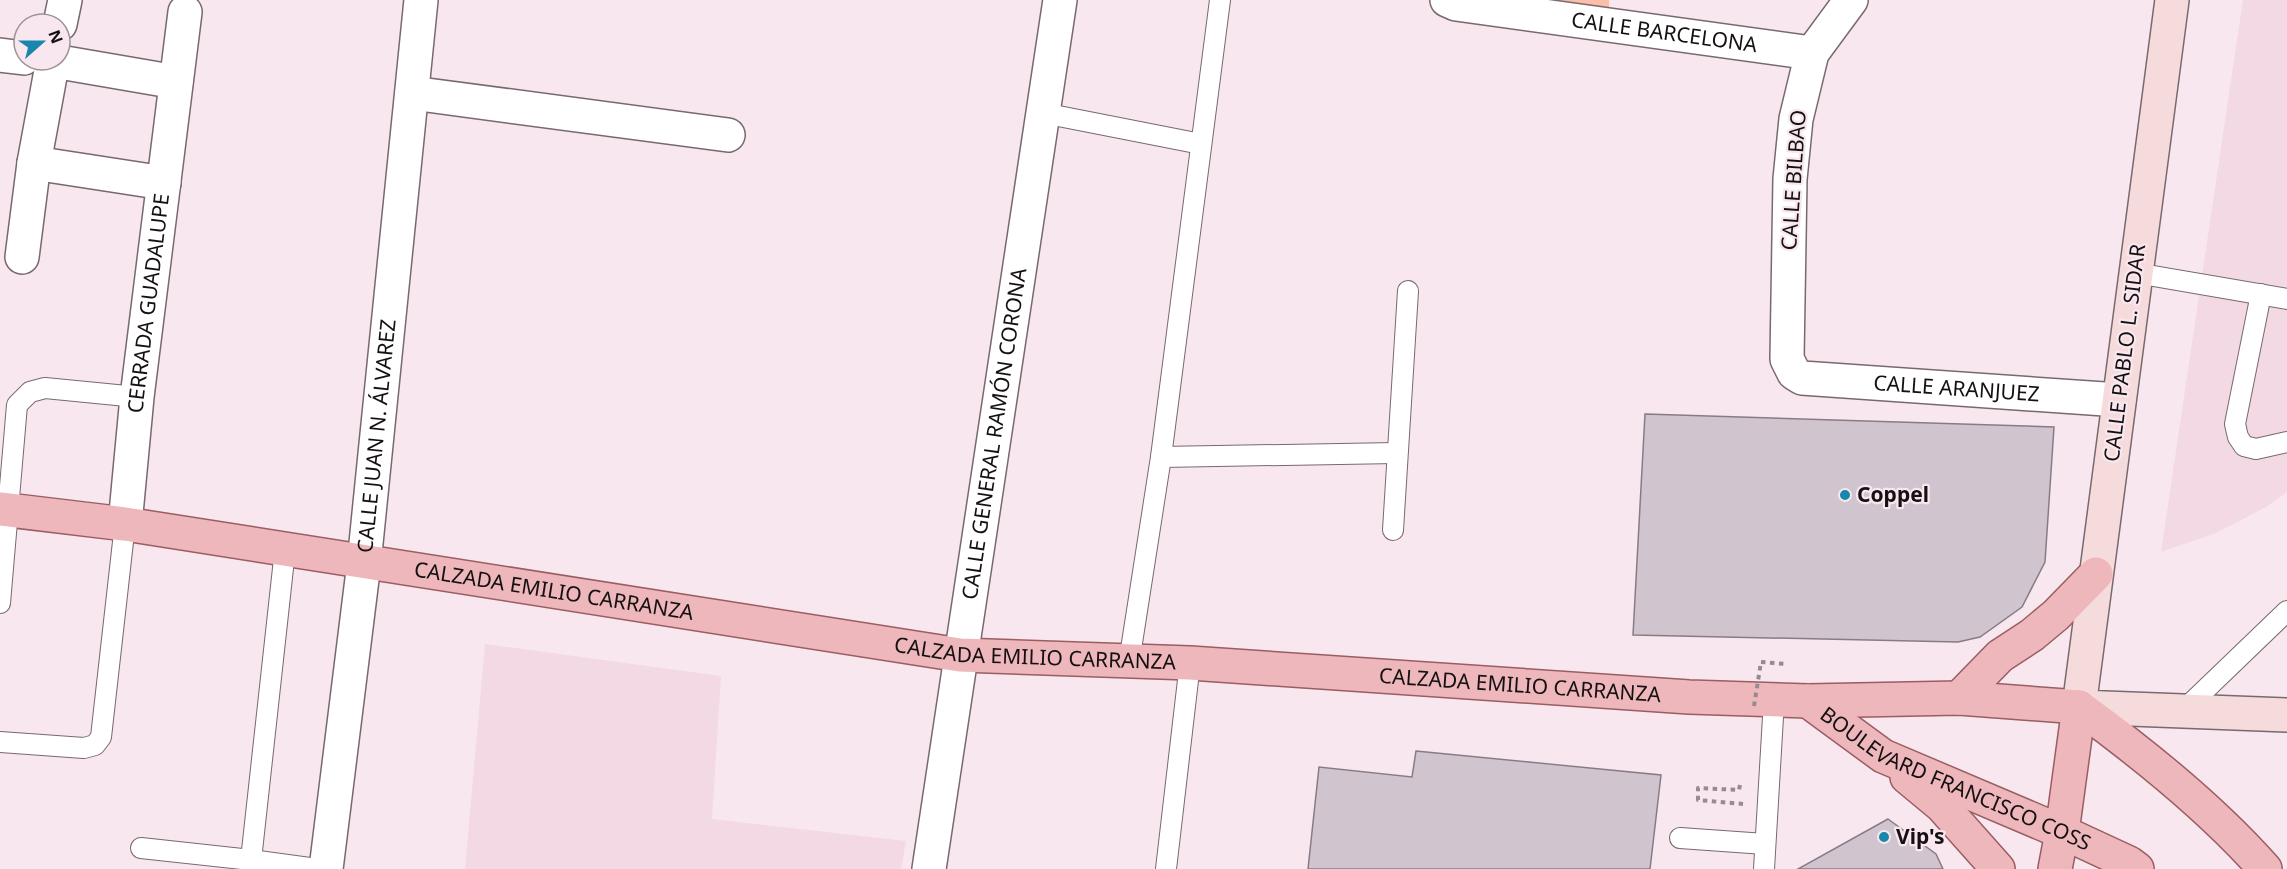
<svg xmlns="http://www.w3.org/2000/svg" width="2287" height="869" viewBox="0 0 2287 869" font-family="'Noto Sans',sans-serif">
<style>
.built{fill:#f2d9e4}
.green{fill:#fcbea8}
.building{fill:#d0c4cf;stroke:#877c86;stroke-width:1.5}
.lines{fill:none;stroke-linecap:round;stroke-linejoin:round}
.lane-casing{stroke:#78696f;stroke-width:22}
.street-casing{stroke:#78696f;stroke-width:36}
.secondary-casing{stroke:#78696f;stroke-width:36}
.primary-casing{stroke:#9a5d62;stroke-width:36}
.path{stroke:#968b8f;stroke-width:4;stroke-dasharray:4.5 4.5;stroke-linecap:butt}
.lane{stroke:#fff;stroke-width:20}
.street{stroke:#fff;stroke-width:33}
.secondary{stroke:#f6dbdd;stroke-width:33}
.primary{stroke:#edb7bb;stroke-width:33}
.path-bridge{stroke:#968b8f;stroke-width:4;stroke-dasharray:4.5 4.5;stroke-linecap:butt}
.poi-dot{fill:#1787ad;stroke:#f8e7ee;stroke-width:2}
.labels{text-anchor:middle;stroke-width:4.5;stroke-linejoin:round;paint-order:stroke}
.street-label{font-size:21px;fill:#151012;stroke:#f8e7ee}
.poi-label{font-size:21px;font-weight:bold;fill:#151012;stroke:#f8e7ee;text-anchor:start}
</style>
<rect width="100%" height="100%" fill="#f8e7ee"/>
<!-- built -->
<g class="built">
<path d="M2243,0H2287V492L2266,507L2216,533L2161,552Z"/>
<path d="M485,644L721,676L712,819L906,841L901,869H465Z"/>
</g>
<!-- green -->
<path class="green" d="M1505,0H1609V8Z"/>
<!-- building -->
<g class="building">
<path d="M1645,414L2054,427L2045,562L2022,607L1980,637L1958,642L1633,635Z"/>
<path d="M1416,751L1661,775L1650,869H1308L1319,767L1412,777Z"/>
<path d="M1888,819L1936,854L1943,869H1798Z"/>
</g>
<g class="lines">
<defs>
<g id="lane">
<path d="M1043,113L1201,144"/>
<path d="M2136,273L2287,299"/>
<path d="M2261,294L2235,424L2238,437L2244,446L2256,449L2287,442"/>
<path d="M1161,457L1396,453"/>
<path d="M1393,530L1408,291"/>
<path d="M0,603L17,405L30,392L45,388L137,397"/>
<path d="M1129,662L1161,457L1220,0"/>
<path d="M2184,710L2287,611"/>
<path d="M0,742L84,748L95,745L101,737L125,524"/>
<path d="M1680,838L1765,844"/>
<path d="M141,848L251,860L317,869"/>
<path d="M251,860L285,550"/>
<path d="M1166,869L1190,663"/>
<path d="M1764,869L1774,700"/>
</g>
<g id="street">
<path id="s1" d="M1447,0L1456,4L1812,53"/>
<path id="s2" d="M1851,0L1812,53L1796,119L1790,179L1787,359L1794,373L1802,378L2119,400"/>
<path d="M60,24L65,0"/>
<path d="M0,55L24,58"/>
<path d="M48,60L176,82"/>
<path d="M412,93L728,135"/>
<path d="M34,163L164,183"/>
<path d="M22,257L34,163L53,60"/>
<path id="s3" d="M125,524L137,397L185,12"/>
<path id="s4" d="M326,869L364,563L421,0"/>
<path id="s5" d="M929,869L1060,0"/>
</g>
<path id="secondary" d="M2172,0L2079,707L2287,715"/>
<g id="primary">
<path id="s6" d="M0,509L125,524L960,655L1190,663L1689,697L1808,701L1959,698L2079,707"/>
<path d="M1959,698L2000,656L2032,635L2056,615L2096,574"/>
<path id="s7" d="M1808,701L1883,756L2062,832L2129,863L2137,869"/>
<path d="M2079,707C2145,755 2211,808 2265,869"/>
<path d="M1907,777L1942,806L1998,869"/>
<path d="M2055,869L2062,832L2079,707"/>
</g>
</defs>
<!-- lane casing -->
<use href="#lane" class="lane-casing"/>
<!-- street casing -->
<use href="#street" class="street-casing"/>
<!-- secondary casing -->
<use href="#secondary" class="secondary-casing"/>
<!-- primary casing -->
<use href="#primary" class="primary-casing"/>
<!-- path -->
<g class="path">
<path d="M1761,662L1786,664"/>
<path d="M1740,785L1739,790L1698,788V800L1743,804"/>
</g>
<!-- lane -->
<use href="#lane" class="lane"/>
<!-- street -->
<use href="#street" class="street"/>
<!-- secondary -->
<use href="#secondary" class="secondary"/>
<!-- primary -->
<use href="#primary" class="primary"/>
<!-- path-bridge -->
<path class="path-bridge" d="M1754,706L1761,662"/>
</g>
<!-- markers -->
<g class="poi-dot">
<circle cx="1845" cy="495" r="6"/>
<circle cx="1884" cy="837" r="6"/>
</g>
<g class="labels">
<!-- street labels -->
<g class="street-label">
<text dy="7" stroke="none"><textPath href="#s1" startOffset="220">CALLE BARCELONA</textPath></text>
<text transform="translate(1794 180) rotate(-86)" y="7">CALLE BILBAO</text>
<text dy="7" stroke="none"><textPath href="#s3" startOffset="222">CERRADA GUADALUPE</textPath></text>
<text transform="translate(2125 353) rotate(-83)" y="7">CALLE PABLO L. SIDAR</text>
<text dy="7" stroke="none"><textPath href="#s2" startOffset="554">CALLE ARANJUEZ</textPath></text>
<text dy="7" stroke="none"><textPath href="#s5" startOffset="440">CALLE GENERAL RAMÓN CORONA</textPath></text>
<text dy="7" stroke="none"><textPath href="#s4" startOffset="436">CALLE JUAN N. ÁLVAREZ</textPath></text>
<text dy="7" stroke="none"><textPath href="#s6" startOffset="560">CALZADA EMILIO CARRANZA</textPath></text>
<text dy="7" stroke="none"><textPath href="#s6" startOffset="1046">CALZADA EMILIO CARRANZA</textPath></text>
<text dy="7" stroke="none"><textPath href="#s6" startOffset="1532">CALZADA EMILIO CARRANZA</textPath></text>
<text dy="7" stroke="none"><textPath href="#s7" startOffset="168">BOULEVARD FRANCISCO COSS</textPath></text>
</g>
<!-- poi labels -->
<g class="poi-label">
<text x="1857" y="502">Coppel</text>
<text x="1896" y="844">Vip's</text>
</g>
</g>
<!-- north arrow -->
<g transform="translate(42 42) rotate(69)"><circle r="28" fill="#f8e7ee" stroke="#9d9196" stroke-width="1.5"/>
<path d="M0-4.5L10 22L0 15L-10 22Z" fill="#1787ad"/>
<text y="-9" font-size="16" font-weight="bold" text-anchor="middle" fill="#151012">N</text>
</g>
</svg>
